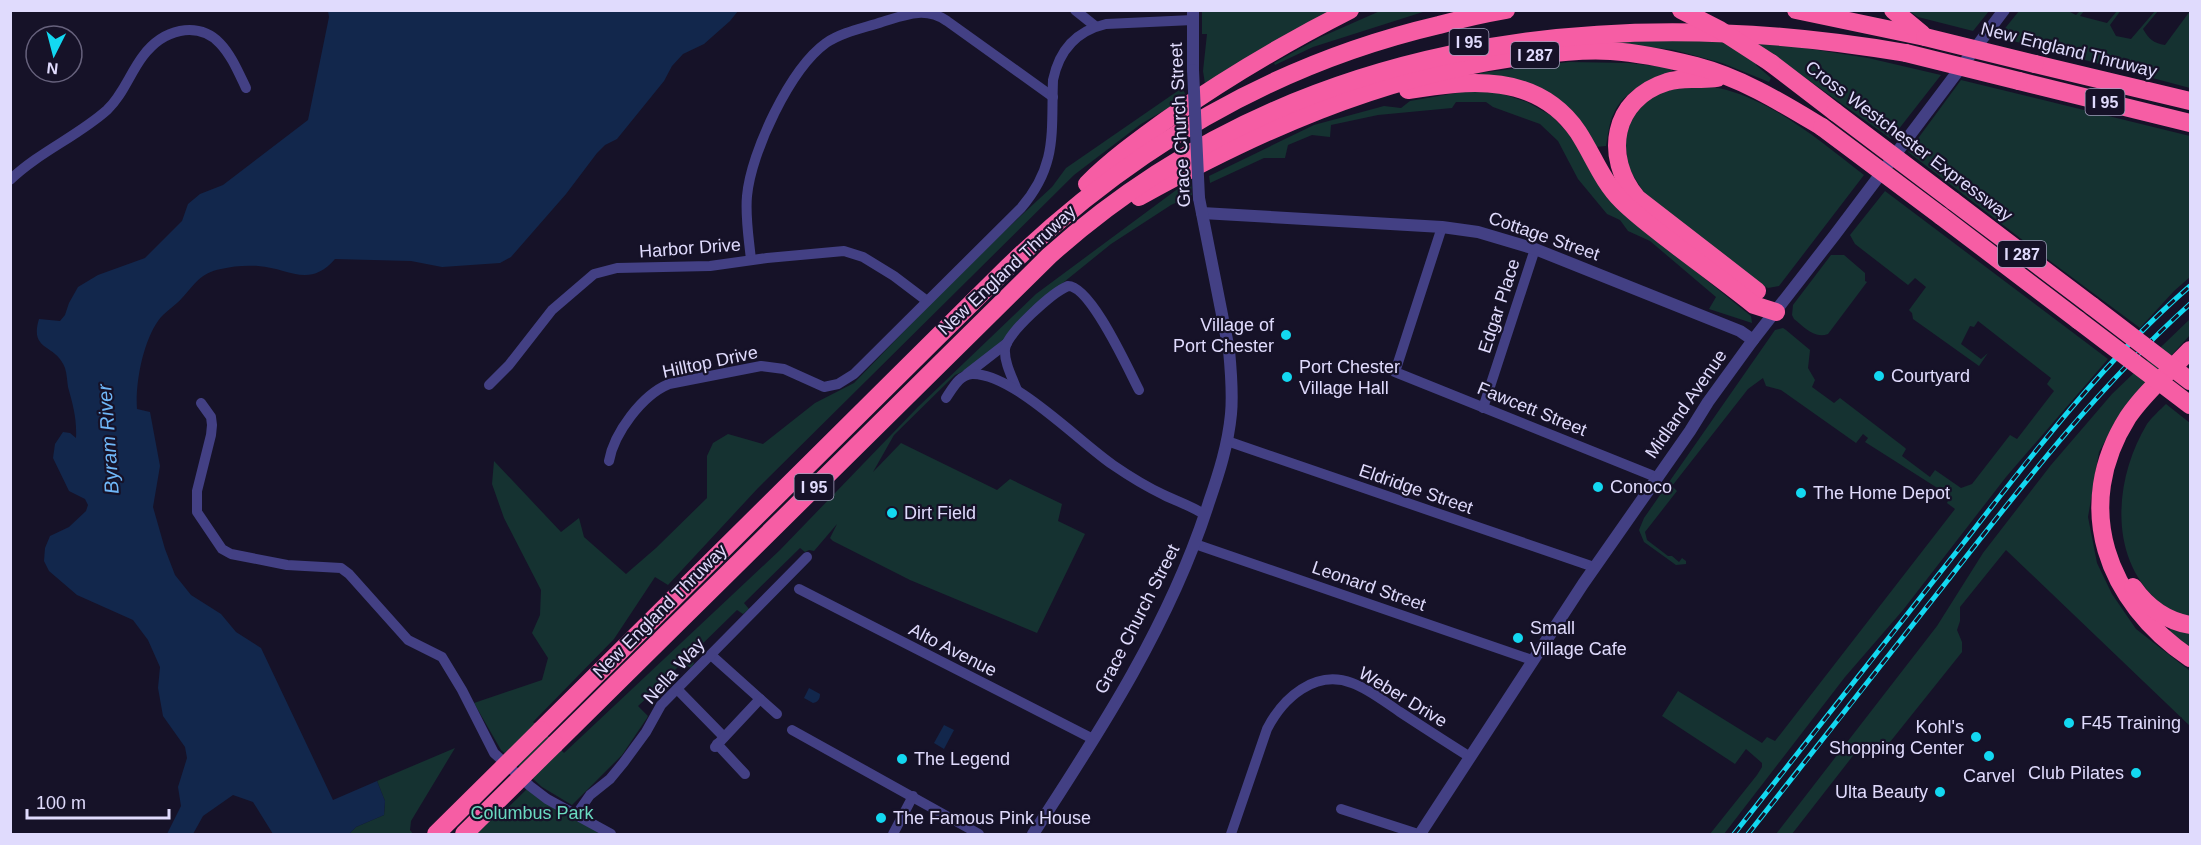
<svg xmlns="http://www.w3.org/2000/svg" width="2201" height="845" viewBox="0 0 2201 845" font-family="Arial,sans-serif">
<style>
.green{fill:#153231}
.water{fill:#12274c}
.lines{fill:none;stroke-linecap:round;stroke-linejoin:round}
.minor{stroke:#434084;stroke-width:10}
.tertiary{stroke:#434084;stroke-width:12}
.motorway{stroke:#f65da4;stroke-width:18}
.rail-casing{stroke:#13d8f1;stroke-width:5}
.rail{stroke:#161228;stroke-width:3;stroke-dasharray:9;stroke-linecap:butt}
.tertiary-bridge{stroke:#434084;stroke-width:12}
.motorway-bridge{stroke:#f65da4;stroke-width:18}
.poi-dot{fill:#13d8f1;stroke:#161228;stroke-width:2}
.labels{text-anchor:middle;stroke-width:4.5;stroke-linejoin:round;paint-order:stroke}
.shield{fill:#161228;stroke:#a39fbd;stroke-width:1.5}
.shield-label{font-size:16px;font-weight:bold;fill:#e0dbfd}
.street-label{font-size:18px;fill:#e0dbfd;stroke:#161228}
.poi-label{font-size:18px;fill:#e0dbfd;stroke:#161228;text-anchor:start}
.park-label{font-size:18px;fill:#6adac0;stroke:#161228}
.water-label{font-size:20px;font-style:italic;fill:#6fb6f7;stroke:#161228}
</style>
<rect width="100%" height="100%" fill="#161228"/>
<!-- green -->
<g class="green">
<path d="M2121,10L2110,25L2116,36L2131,39L2155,11H2158L2143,29C2149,39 2153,43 2165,45L2190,11V88L1998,37L2019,11H2068L2076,15L2080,11H2084L2080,16L2107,23L2117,11Z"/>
<path d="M1202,11H1334L1205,84L1203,71L1207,34H1202Z"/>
<path d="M1380,11H1426L1313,47L1275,65L1274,63L1321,37Z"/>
<path d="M1909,11H1989L1973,31L1918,17Z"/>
<path d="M1582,39L1767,42L1868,58L1941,75L1891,139L1768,51L1756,65L1771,78L1769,82L1722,63L1674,50Z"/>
<path d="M1569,62L1629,63L1672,68V71C1651,80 1624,90 1614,113C1609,122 1608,136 1606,146L1595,147L1572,117L1479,77L1480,73Z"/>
<path d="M1961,80L2190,136V277L2174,291L2140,328L2042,255L1908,152Z"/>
<path d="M1690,84C1702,86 1715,87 1727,90C1779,105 1822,143 1864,175L1779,286L1768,288L1756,282L1646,196L1628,167L1625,139L1632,117L1648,98L1666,86Z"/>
<path d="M1182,88L1187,97L1141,124L1074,175L758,488L668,585L655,577L614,639L533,722L564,753L780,550L918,407L1036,294L1191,179L1192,195L1171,205L1111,244L1064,282L986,356L972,367L955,375L894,435L873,472L901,443L997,490L1010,479L1062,504L1058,521L1085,534L1037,633L910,580L833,541L830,538L837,524L814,551L809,550L805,552L800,548L744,603L749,609L743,614L737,610L689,657L694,663L691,668L682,663L654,691L660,698L659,699L650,695L638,706L648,716L647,718L622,755L572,805L542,787L501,750L474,703L542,680L548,658L532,633L540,615L541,590L504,518L492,484L494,461L561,532L579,518L584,537L626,574L656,548L707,498V456L713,443L728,434L763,444L815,403L854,383L973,260L1052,187L1066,168Z"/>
<path d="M1473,90L1497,92L1527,102L1552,116L1581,147L1631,219L1751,316L1752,323L1709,309L1716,297L1650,241L1628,231L1620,220L1607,214L1578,179L1558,141L1540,124L1493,107L1486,102H1456L1452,108L1378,115L1331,125L1330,137L1312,135L1288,145L1285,158H1264L1210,183L1209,176L1314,125L1384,106L1401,108L1410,101Z"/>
<path d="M1885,191L2108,359L2006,477L1903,610L1845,677L1724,834H1710L1757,775L1762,767V763L1746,749L1735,764L1662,716L1678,691L1762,743L1767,737L1775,741L1955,509L1947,503L1950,496L1865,442L1868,438L1863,434L1856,443L1781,390L1766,386L1763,378L1748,389L1672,486L1677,491L1645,532L1647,540L1668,556H1672L1679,562L1682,558L1686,561V564L1676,565L1644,542L1639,530L1644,518L1775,330L1783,328L1786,330L1810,350L1808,368L1815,380L1812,387L1834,403L1840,398L1904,447L1906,449L1902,456L1930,477L1935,470L1961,488L1972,484L2010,435L2017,439L2054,391L2047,384L2051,378L1978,321L1974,327L1970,326L1961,344L1981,359L1988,353L1979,366L1913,319L1912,313L1909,310L1926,287L1915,278L1908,285L1855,244L1850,235Z"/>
<path d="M1831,255H1844L1865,273V281L1867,282L1828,334C1814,339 1804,327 1794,319L1792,315L1793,305Z"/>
<path d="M2190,319V335L2124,407L2099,452L2088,517L2097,563L2112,594L2136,629L2190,671V726L2006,550L1960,607V621L1957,630L1962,642V652L1890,742L1882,746L1859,748L1792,834H1776L1937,626L1983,553L2051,465L2112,394Z"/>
<path d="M2166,404L2190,423V618C2180,613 2166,609 2158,601C2107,556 2115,477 2147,424C2152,417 2160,410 2166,404Z"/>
<path d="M2171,628L2190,634V647L2168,633Z"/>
<path d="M455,748L411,821L410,830L413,834H349L356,827L384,815L385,801L377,781Z"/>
<path d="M530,786L600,834H467L492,820L494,821Z"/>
</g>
<!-- water -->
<g class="water">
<path d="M328,11H738L730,21L704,44L683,54L672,66L664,81L617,139L605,145L597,153L566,194L511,257L500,263L442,267L411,261L335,259C309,289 289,268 258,266C247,265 232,266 221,269C200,273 195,284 182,298C175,306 164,312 158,321C143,342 135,384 137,409L150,412L160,466L153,507L165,549L175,575L191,595L221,614L236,632L261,648L333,800L377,781L385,801L384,815L356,827L349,834H273L253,802L233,795L203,816L193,834H167L181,806L178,787L187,758L185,747L163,716L158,688L160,667L148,640L133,620L77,595L49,571L44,561L45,548L50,536L69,527L86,511L88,505L85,499L69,491L53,458L55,444L63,432L70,433L76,438C77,419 73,405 68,387C67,381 67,374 65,368C56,343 29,352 39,319L60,321L65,315L69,303L78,287L98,275L145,258L182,221L188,204L200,194L223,185L308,120L329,17Z"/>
<path d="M809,688L820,694C820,699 818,702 813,703L804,698Z"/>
<path d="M944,725L954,730L944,749L934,743Z"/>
</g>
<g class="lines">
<!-- minor -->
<g class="minor">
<path d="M1075,10L1095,26"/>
<path d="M10,180C39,152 78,136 107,110C123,95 130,73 143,56C152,44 165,34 180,31C219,24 232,59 246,88"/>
<path d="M1442,227L1395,372L1656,477"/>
<path d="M751,260C749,239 745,217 747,196C751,152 790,69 826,43C842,32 864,28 882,22C905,15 925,6 947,21L1053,97"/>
<path d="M967,374L1007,343"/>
<path d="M489,385L509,365L552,310L594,274L617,268L710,266L767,258L844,251L863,257L894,276L927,301"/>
<path d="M1017,390C1012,377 1004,362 1005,349C1007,333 1053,292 1068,286C1091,286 1128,369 1139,390"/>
<path d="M946,398C953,388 959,375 972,374C1013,373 1078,441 1113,465C1129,476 1147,487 1164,495C1178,502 1192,506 1205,515"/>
<path d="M201,403L211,417L212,425L211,435L197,491V512L222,549L231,554L287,565L341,568L349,574L408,640L442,657L462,690L494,753L530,786L547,799L611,834"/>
<path d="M1483,408L1535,249"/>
<path d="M1227,441L1594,567"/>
<path d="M609,461C614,433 642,395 669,384L761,366L784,369L824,387L838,384L854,374L1021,208C1058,165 1051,132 1053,80C1059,51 1076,31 1106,24L1193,20"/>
<path d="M1195,544L1532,660"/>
<path d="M799,589L1093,739"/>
<path d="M711,655L777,714"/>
<path d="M677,689L724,737"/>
<path d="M792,730L979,834"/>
<path d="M717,744L745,774"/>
<path d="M715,747L760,699"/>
<path d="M1341,809L1418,834"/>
<path d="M576,815L590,795L610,779L624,762L646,732L661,705L807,557"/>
<path d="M893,834L913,796"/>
<path d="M1231,834L1267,729C1283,698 1315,669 1352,683C1369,689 1385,702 1400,712C1423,727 1446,742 1470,757"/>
</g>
<!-- tertiary -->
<g class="tertiary">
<path d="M1193,70V10"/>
<path d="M1202,213L1442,227L1478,232L1535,249L1740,331L1753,340"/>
<path d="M1033,834C1101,730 1171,622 1209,502C1219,473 1228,445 1231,414C1233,393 1231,371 1229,350L1199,198"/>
<path d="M1420,834L1583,584L1690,431L1708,402L1753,340L1834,236L2004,10"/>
</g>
<!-- motorway -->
<g class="motorway">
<path d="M1796,10L1925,37"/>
<path d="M1893,10L1922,34"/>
<path d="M1771,63L1835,112"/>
<path d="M2035,64L2190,101"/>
<path d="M1717,78C1700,81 1684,76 1667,82C1612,99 1603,157 1637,198L1757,291"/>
<path d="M2019,81L2190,123"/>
<path d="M1408,90C1469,80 1537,72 1578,132C1593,155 1602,181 1622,201C1639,218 1659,232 1678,247C1703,266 1729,285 1754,305L1776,312"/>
<path d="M1087,184C1112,159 1140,139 1169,118C1226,78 1287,42 1350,10"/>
<path d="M1139,197C1258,131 1376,78 1512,58C1545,54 1578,49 1611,51C1640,53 1668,59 1696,66C1742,78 1782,103 1822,127"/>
<path d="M1953,201L2092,306"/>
<path d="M1941,216L2078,320"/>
<path d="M2190,350C2169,372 2145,392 2128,417C2071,507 2107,602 2190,658"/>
<path d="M2133,587C2147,607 2167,621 2190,625"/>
<path d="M541,730L1008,267C1131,148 1272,64 1439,25C1461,19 1483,14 1506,10"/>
<path d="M555,744L1049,256C1288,42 1597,0 1906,53"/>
</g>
<defs>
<g id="rail">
<path d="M1734,834C1811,737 1888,639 1965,541C2034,452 2105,360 2190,286"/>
<path d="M1748,834C1815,750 1881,665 1948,580C2023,484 2099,386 2190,304"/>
</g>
</defs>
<!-- rail casing -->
<use href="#rail" class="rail-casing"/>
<!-- rail -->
<use href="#rail" class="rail"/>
<!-- tertiary-bridge -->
<path class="tertiary-bridge" d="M1193,70L1199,198"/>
<!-- motorway-bridge -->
<g class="motorway-bridge">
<path d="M1681,10L1720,30L1771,63"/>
<path d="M1925,37L2035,64"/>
<path d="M1906,53L2019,81"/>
<path d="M1835,112L1953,201"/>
<path d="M1822,127L1941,216"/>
<path d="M2092,306L2190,381"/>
<path d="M2078,320L2190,405"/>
<path d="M436,834L541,730"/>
<path d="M464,834L555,744"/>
</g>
</g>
<!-- markers -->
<g class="poi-dot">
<circle cx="1286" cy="335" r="6"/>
<circle cx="1879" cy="376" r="6"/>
<circle cx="1287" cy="377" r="6"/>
<circle cx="1598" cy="487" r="6"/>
<circle cx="1801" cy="493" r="6"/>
<circle cx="892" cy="513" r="6"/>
<circle cx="1518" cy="638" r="6"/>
<circle cx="2069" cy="723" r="6"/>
<circle cx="1976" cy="737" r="6"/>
<circle cx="1989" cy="756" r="6"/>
<circle cx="902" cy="759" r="6"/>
<circle cx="2136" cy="773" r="6"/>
<circle cx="1940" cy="792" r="6"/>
<circle cx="881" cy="818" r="6"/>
</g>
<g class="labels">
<!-- shield labels -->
<g class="shield">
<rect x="1449.5" y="29" width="39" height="26" rx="4.5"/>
<rect x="1511" y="42" width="48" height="26" rx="4.5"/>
<rect x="2085.5" y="89" width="39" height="26" rx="4.5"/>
<rect x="1998" y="241" width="48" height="26" rx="4.5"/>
<rect x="794.5" y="474" width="39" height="26" rx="4.5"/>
</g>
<g class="shield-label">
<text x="1469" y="48">I 95</text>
<text x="1535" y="61">I 287</text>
<text x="2105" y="108">I 95</text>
<text x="2022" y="260">I 287</text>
<text x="814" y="493">I 95</text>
</g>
<!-- street labels -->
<g class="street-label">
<text transform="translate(2069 50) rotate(14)" y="6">New England Thruway</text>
<text transform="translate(1180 125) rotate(-93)" y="6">Grace Church Street</text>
<text transform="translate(1909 141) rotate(37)" y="6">Cross Westchester Expressway</text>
<text transform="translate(1544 236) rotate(19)" y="6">Cottage Street</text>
<text transform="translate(690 248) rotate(-4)" y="6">Harbor Drive</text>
<text transform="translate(1007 270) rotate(-43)" y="6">New England Thruway</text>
<text transform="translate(1499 306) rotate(-72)" y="6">Edgar Place</text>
<text transform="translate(710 362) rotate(-12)" y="6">Hilltop Drive</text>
<text transform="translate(1686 404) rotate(-55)" y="6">Midland Avenue</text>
<text transform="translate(1532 409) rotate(22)" y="6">Fawcett Street</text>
<text transform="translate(1416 489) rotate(19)" y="6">Eldridge Street</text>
<text transform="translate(1369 586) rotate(19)" y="6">Leonard Street</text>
<text transform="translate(660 611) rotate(-45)" y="6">New England Thruway</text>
<text transform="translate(1137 619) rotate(-63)" y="6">Grace Church Street</text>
<text transform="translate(953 650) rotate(27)" y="6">Alto Avenue</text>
<text transform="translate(674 671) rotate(-48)" y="6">Nella Way</text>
<text transform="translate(1403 697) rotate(31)" y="6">Weber Drive</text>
</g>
<!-- poi labels -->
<g class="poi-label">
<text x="1274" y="331" text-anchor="end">Village of<tspan x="1274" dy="21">Port Chester</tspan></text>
<text x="1299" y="373">Port Chester<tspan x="1299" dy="21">Village Hall</tspan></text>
<text x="1891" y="382">Courtyard</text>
<text x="1610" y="493">Conoco</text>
<text x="1813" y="499">The Home Depot</text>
<text x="904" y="519">Dirt Field</text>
<text x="1530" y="634">Small<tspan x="1530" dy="21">Village Cafe</tspan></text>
<text x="2081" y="729">F45 Training</text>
<text x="1964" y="733" text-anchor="end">Kohl's<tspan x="1964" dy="21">Shopping Center</tspan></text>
<text x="914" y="765">The Legend</text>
<text x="2124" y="779" text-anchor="end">Club Pilates</text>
<text x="1989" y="782" text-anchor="middle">Carvel</text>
<text x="1928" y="798" text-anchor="end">Ulta Beauty</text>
<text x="893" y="824">The Famous Pink House</text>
</g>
<!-- park labels -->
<g class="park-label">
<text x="532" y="819">Columbus Park</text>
</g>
<!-- water labels -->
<g class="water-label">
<text transform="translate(108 439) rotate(-94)" y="7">Byram River</text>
</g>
</g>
<!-- border -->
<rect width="2201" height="845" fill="none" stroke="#e0dbfd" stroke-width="24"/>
<!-- north arrow -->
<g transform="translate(54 54) rotate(186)"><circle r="28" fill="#161228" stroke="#67627d" stroke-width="1.5"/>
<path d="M0-4.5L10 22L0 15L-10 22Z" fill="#13d8f1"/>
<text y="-9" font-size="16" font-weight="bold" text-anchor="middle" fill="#e0dbfd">N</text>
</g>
<!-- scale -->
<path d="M27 809v9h142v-9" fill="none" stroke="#e0dbfd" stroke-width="3"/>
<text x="36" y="809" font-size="18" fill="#e0dbfd" stroke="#161228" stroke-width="4.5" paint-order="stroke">100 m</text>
</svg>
